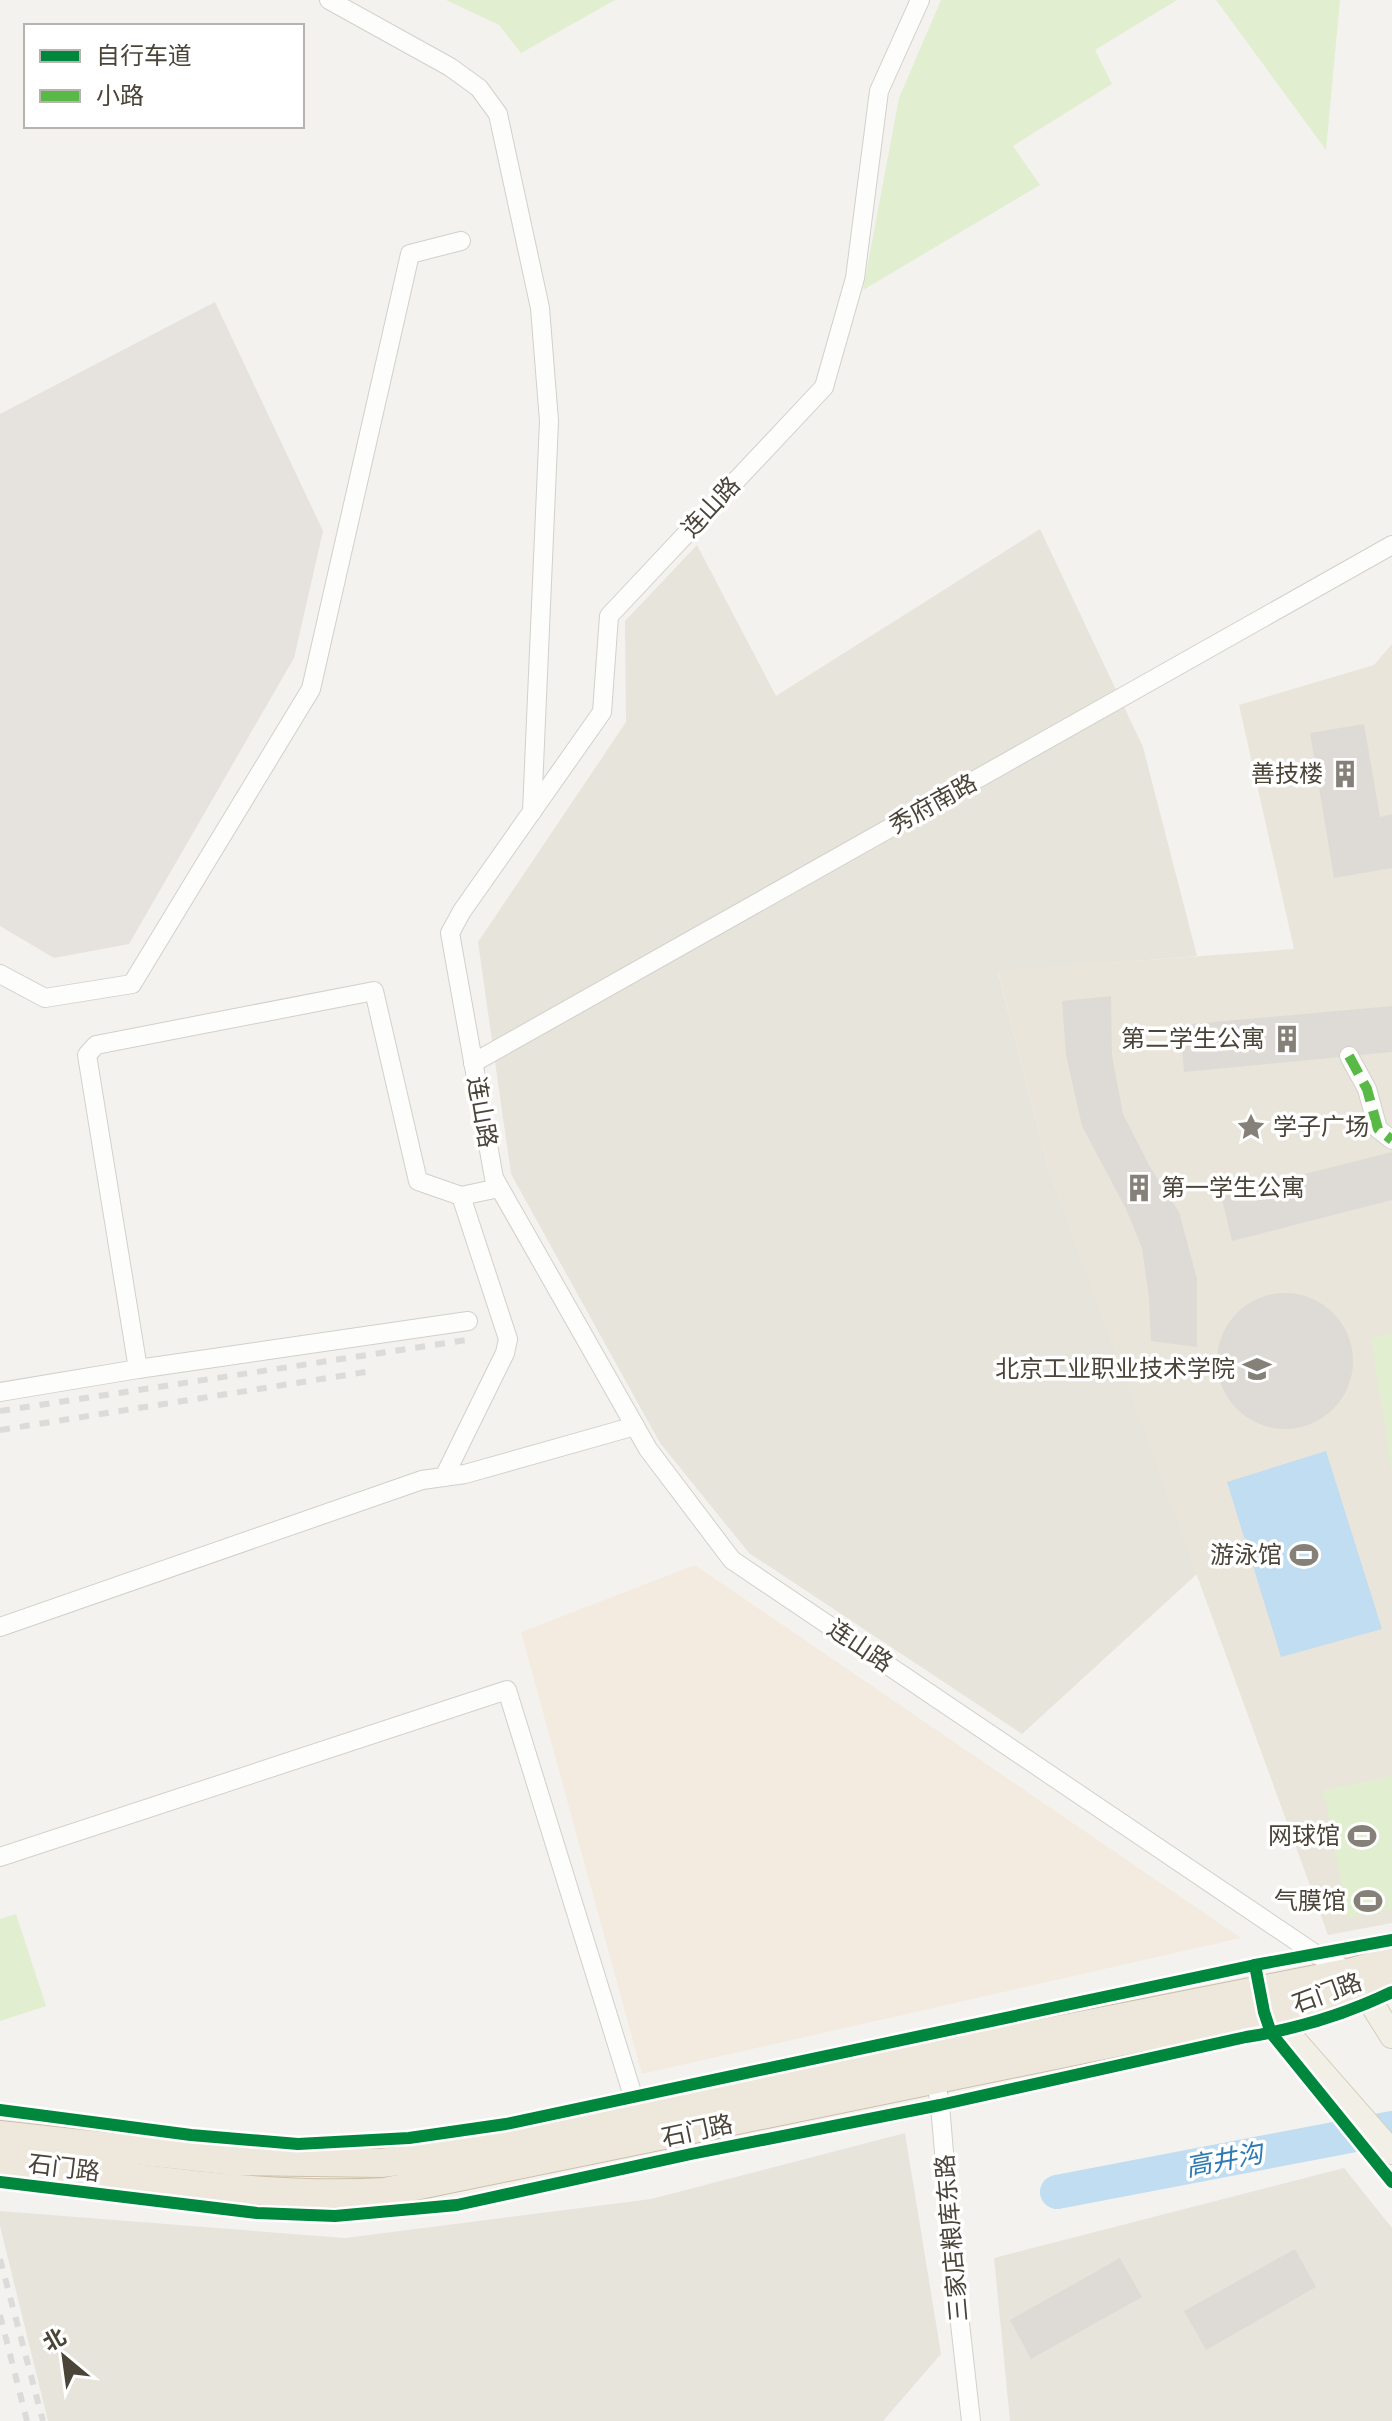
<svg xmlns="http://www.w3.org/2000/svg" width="1392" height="2421" viewBox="0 0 1392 2421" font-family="Poppins,'Noto Sans SC',sans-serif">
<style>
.residential{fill:#e7e4dc}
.commercial{fill:#f3ebdf}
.industrial{fill:#e6e2de}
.education{fill:#eae5da}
.green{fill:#e1eecf}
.water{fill:#c0ddf1}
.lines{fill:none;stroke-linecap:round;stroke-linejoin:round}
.river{stroke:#c0ddf1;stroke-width:34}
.building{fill:#dedbd6}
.minor-casing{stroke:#d2d0cb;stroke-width:20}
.major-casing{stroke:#d6cebb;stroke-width:26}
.highway-casing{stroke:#ccbfa9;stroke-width:30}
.minor{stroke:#fdfdfc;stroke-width:18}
.major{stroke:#f2efe6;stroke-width:24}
.highway{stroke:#ede8db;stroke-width:28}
.rail{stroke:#dbdbda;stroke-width:6;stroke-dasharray:10 10;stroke-linecap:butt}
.quiet{stroke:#58b947;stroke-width:10;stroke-dasharray:20 10;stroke-linecap:butt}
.cycleway-casing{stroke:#fff;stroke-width:17}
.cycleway{stroke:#00873e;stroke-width:12}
.labels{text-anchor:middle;stroke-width:7;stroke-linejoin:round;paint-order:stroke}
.street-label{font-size:24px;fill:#4b4439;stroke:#fff}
.poi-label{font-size:24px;fill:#4b4439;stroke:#fff;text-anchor:end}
.water-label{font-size:26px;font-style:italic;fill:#2e7ab2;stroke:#fff}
</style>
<rect width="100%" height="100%" fill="#f4f2ee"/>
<!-- residential -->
<g class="residential">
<path d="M1040,529L1143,747L1197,956L998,972L1047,1164L1197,1574L1022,1734L749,1553L660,1443L511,1174L478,942L626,722L625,621L697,545L776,696Z"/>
<path d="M905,2133L941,2354L883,2421H48L0,2226V2211L345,2238L651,2199Z"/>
<path d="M1344,2168L1392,2228V2421H1010L994,2258Z"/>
</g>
<!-- commercial -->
<path class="commercial" d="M695,1565L1241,1938L642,2074L521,1632Z"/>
<!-- industrial -->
<path class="industrial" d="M215,302L323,531L294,658L129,944L54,958L0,926V414Z"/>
<!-- education -->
<path class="education" d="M1392,644V1923L1328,1935L1047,1164L998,971L1294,949L1239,705L1374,665Z"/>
<!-- green -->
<g class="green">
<path d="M446,0H615L521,53L499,25Z"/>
<path d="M941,0H1177L1095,50L1112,84L1013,146L1040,185L863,290L899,98Z"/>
<path d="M1216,0H1340L1326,150Z"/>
<path d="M1392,1334V1473L1371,1338Z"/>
<path d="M1392,1776V1909L1348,1918L1323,1790Z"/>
<path d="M16,1914L46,2006L0,2021V1919Z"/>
</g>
<!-- water -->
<path class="water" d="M1326,1451L1382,1629L1281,1657L1227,1482Z"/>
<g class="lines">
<!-- river -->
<path class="river" d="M1057,2192L1392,2128"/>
</g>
<!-- building -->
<g class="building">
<path d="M1364,724L1380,817L1392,814V868L1334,878L1310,733Z"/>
<path d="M1111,996L1112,1056L1123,1114L1150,1167L1179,1212L1197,1279V1347L1151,1341L1149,1298L1142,1248L1126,1209L1082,1126L1066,1055L1062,1001Z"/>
<path d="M1392,1006V1052L1184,1072L1180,1025Z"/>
<path d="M1392,1152V1200L1232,1241L1221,1195Z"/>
<circle cx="1285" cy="1361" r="68"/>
<path d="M1295,2249L1316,2287L1206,2350L1184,2311Z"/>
<path d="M1120,2258L1142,2297L1031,2359L1010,2320Z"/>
</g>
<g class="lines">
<defs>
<g id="minor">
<path d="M329,0L450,67L479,88L498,114L540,308L549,421L532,812"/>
<path d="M920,0L879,91L855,278L824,387L609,616L602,712L462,911L450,933L494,1178L648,1449L732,1560L1317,1955L1352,1972"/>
<path d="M0,974L45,998L132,984L311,689L410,254L461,241"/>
<path d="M1349,1056L1367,1089L1378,1129L1392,1140"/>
<path d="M473,1063L1392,545"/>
<path d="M461,1196L499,1188"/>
<path d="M0,1392L138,1369"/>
<path d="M444,1477L505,1353L508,1339L461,1196L418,1181L374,991L96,1045L87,1055L138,1369L468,1321"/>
<path d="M0,1627L422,1480L465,1474L635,1426"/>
<path d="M0,1857L507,1690L642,2125"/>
<path d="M934,2070L940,2105L954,2270L971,2421"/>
</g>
<g id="major">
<path d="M1355,1977L1392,2036"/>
<path d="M1275,1992L1286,2031L1392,2152"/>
</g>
<g id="highway">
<path d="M0,2135L235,2161L381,2163L439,2156L640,2118L932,2055L1352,1972L1392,1961"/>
<path d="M0,2160C128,2176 256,2199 385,2192L1392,1986"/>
</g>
</defs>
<!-- minor casing -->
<use href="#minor" class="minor-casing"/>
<!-- major casing -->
<use href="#major" class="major-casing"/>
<!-- highway casing -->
<use href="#highway" class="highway-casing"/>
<!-- minor -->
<use href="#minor" class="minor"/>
<!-- major -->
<use href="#major" class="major"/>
<!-- highway -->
<use href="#highway" class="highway"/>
<!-- rail -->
<g class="rail">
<path d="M0,1411L473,1339"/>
<path d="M0,1430L372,1371"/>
<path d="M0,2259L43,2421"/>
<path d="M0,2315L27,2421"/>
</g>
<!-- quiet -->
<path class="quiet" d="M1349,1056L1367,1089L1378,1129L1392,1140"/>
<defs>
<g id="cycleway">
<path d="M1255,1965L1264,2012L1271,2033L1392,2182"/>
<path d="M0,2110L191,2135L298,2144L409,2138L506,2124L1255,1965L1392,1940"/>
<path d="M0,2182L257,2213L335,2216L457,2205L691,2154L940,2105L1246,2037C1297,2029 1346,2014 1392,1992"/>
</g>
</defs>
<!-- cycleway casing -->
<use href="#cycleway" class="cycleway-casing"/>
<!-- cycleway -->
<use href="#cycleway" class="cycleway"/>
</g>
<!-- icons -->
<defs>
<symbol id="building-bare" viewBox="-9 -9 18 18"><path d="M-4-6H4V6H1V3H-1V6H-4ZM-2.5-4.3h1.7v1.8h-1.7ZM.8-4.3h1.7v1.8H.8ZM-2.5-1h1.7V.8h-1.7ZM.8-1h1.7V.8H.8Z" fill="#868178" stroke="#fff" stroke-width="2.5" paint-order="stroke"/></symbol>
<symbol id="sight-bare" viewBox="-9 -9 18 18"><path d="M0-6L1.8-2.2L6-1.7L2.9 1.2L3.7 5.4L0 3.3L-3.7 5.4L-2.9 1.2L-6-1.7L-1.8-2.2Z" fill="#868178" stroke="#fff" stroke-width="2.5" paint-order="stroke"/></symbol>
<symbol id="university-bare" viewBox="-9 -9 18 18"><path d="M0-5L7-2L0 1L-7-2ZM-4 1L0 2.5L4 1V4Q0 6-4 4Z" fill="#868178" stroke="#fff" stroke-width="2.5" paint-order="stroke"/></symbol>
<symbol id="stadium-bare" viewBox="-9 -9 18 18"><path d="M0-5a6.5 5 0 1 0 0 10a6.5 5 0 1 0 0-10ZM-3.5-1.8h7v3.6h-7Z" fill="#868178" stroke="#fff" stroke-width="2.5" paint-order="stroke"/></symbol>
</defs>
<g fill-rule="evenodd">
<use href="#building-bare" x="1325" y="754" width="40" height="40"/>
<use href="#building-bare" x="1267" y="1019" width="40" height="40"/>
<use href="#sight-bare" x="1231" y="1107" width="40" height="40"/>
<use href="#building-bare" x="1119" y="1168" width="40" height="40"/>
<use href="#university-bare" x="1237" y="1349" width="40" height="40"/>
<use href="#stadium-bare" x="1284" y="1535" width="40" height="40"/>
<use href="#stadium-bare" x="1342" y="1816" width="40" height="40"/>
<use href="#stadium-bare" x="1348" y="1881" width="40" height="40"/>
</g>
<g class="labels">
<!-- street labels -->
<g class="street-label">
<text transform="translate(711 507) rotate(-47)" y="8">连山路</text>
<text transform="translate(933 804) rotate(-29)" y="8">秀府南路</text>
<text transform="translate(482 1112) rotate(80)" y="8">连山路</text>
<text transform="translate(860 1646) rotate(34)" y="8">连山路</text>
<text transform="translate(1327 1993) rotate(-20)" y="8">石门路</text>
<text transform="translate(697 2131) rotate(-12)" y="8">石门路</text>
<text transform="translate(64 2168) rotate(7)" y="8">石门路</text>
<text transform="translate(952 2238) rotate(-95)" y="8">三家店粮库东路</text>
</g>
<!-- poi labels -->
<g class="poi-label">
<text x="1323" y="782">善技楼</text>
<text x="1265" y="1047">第二学生公寓</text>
<text x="1273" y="1135" text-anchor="start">学子广场</text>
<text x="1161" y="1196" text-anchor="start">第一学生公寓</text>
<text x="1235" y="1377">北京工业职业技术学院</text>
<text x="1282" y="1563">游泳馆</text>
<text x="1340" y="1844">网球馆</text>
<text x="1346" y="1909">气膜馆</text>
</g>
<!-- water labels -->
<g class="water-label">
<text transform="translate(1224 2160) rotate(-11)" y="9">高井沟</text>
</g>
</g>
<!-- legend -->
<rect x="24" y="24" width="280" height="104" fill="#ffffff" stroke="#b7b4b0" stroke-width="2"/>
<rect x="40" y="50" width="40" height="12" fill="#00873e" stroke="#b7b4b0" stroke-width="2"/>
<text x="96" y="64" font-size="24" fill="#4b4439">自行车道</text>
<rect x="40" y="90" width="40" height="12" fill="#58b947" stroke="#b7b4b0" stroke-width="2"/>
<text x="96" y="104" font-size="24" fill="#4b4439">小路</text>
<!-- north arrow -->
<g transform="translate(64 2357) rotate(331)" stroke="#ffffff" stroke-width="6" paint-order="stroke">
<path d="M0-6L14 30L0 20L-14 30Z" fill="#4b4439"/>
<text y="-12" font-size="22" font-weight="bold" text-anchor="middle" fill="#4b4439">北</text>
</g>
</svg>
